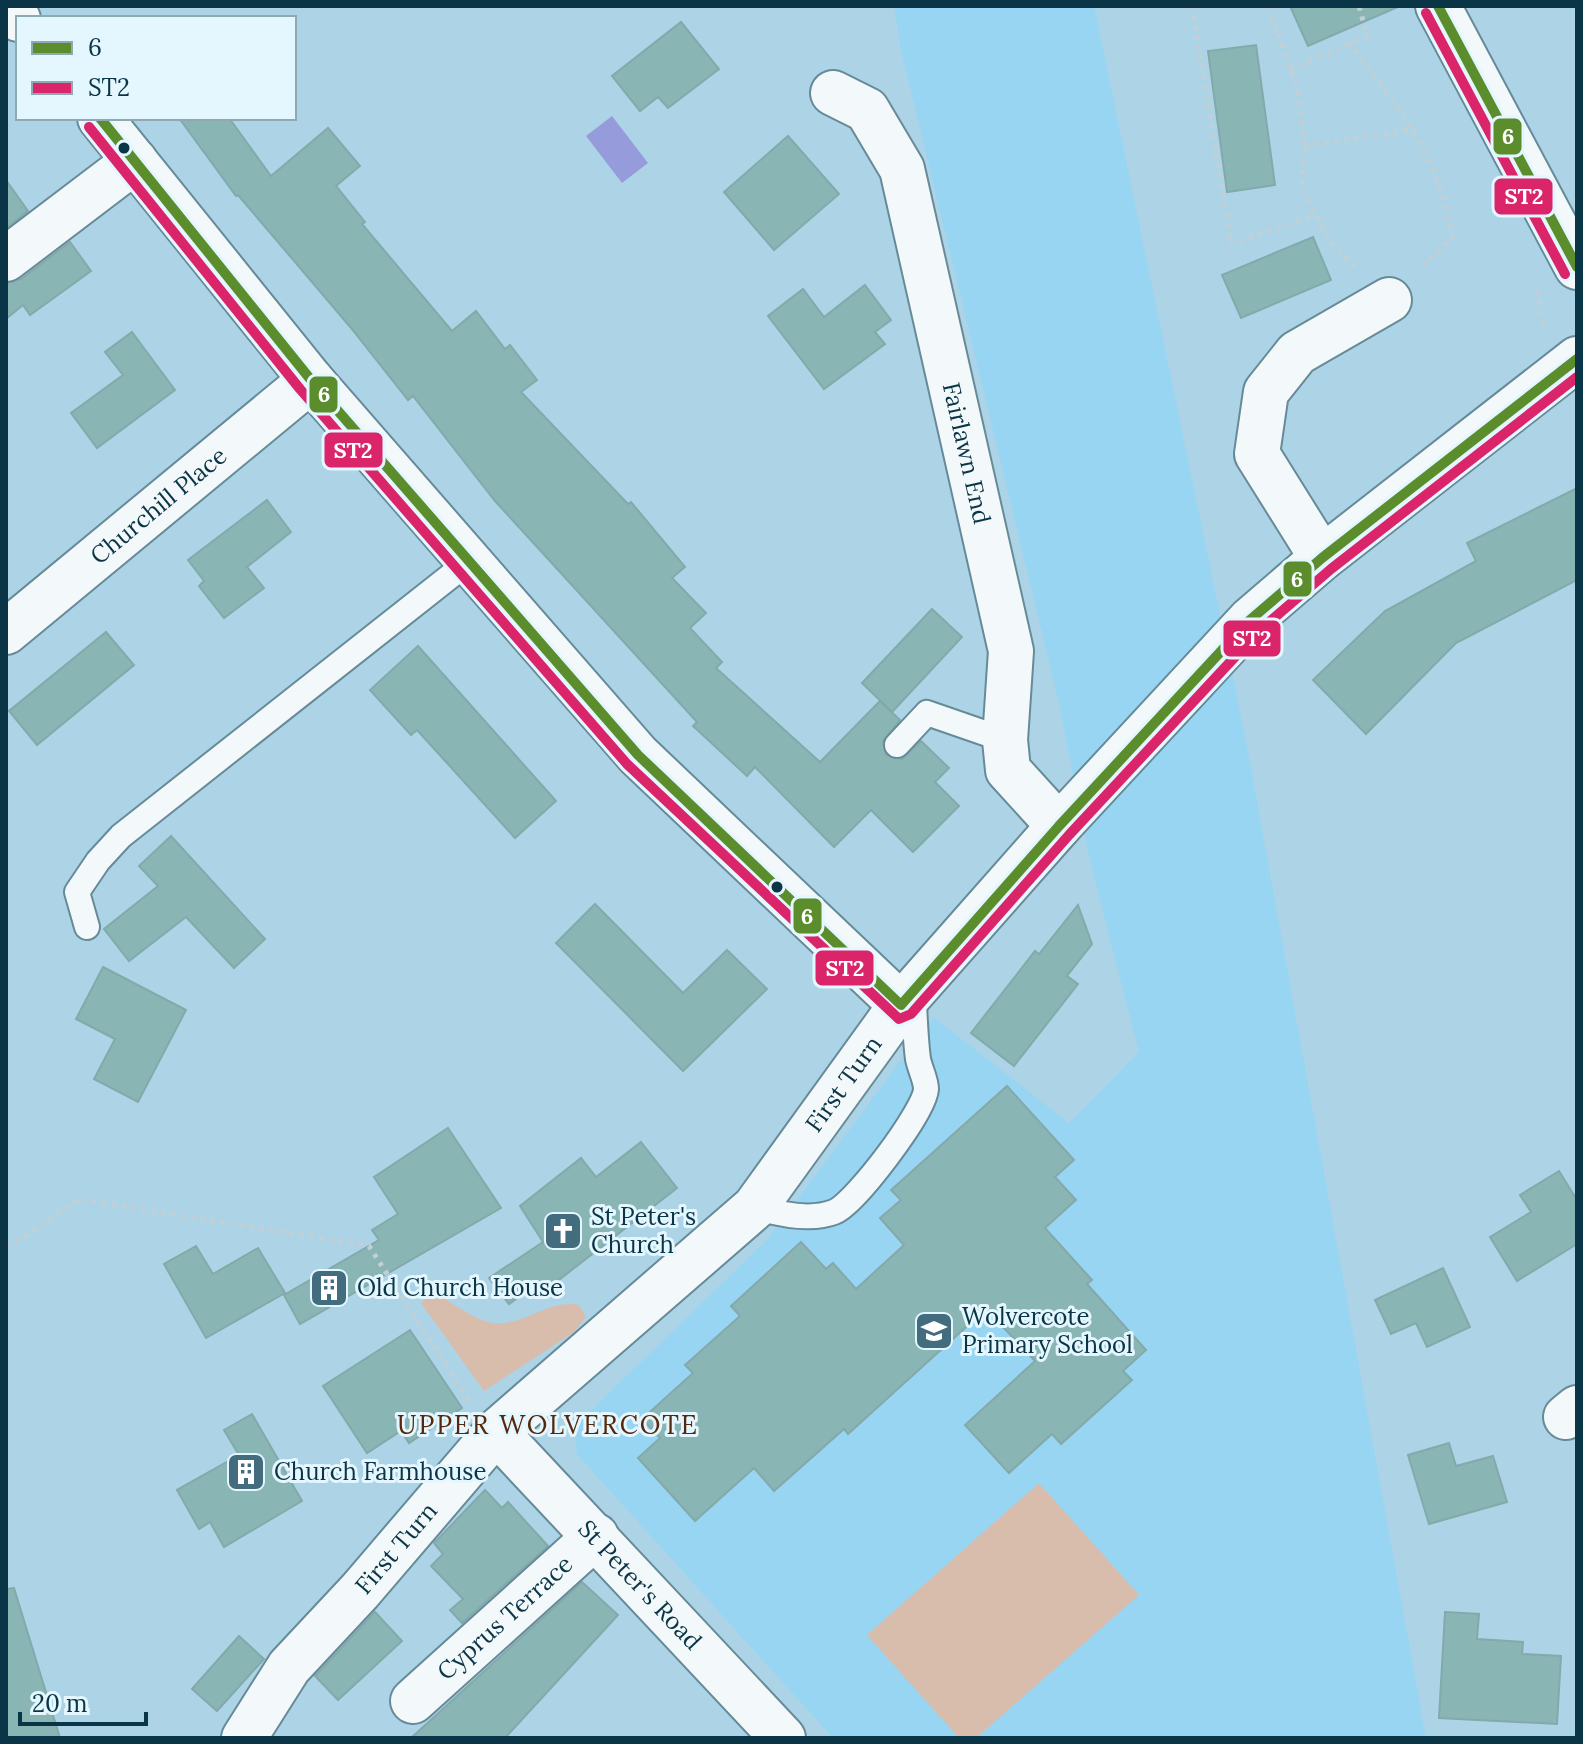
<svg xmlns="http://www.w3.org/2000/svg" width="1583" height="1744" viewBox="0 0 1583 1744" font-family="Lora,serif">
<style>
.built{fill:#97d5f2}
.green{fill:#d8bdad}
.water{fill:#969bdc}
.building{fill:#8ab5b5;stroke:#83a9ab;stroke-width:2}
.lines{fill:none;stroke-linecap:round;stroke-linejoin:round}
.lane-casing{stroke:#678a98;stroke-width:28}
.street-casing{stroke:#678a98;stroke-width:48}
.primary-casing{stroke:#678a98;stroke-width:48}
.path{stroke:#c2cfd5;stroke-width:5;stroke-dasharray:4 6;stroke-linecap:butt}
.lane{stroke:#f3f9fb;stroke-width:24}
.street{stroke:#f3f9fb;stroke-width:44}
.primary{stroke:#f3f9fb;stroke-width:44}
.bus-1-casing{stroke:#e4f6fe;stroke-width:16}
.bus-2-casing{stroke:#e4f6fe;stroke-width:16}
.bus-1{stroke:#5b8d2d;stroke-width:10}
.bus-2{stroke:#db256b;stroke-width:10}
.bus-dot{fill:#0a3546;stroke:#e4f6fe;stroke-width:3}
.labels{text-anchor:middle;stroke-width:6;stroke-linejoin:round;paint-order:stroke}
.street-label{font-size:24px;fill:#0a3546;stroke:#e4f6fe}
.poi-label{font-size:24px;fill:#0a3546;stroke:#e4f6fe;text-anchor:start}
.neighbourhood-label{font-size:26px;letter-spacing:2px;fill:#56270a;stroke:#e4f6fe}
.line-badge{stroke:#e4f6fe;stroke-width:3}
.badge-label{font-size:22px;text-anchor:middle;font-weight:bold;fill:#fff}
</style>
<rect width="100%" height="100%" fill="#acd4e6"/>
<!-- built -->
<path class="built" d="M894,6H1094L1246,741L1426,1738H833L577,1454L574,1427L768,1239L933,1017L1069,1123L1139,1052L1090,861L1059,703L901,50Z"/>
<!-- green -->
<g class="green">
<path d="M433,1292C450,1301 470,1317 488,1322C519,1330 549,1298 579,1305L586,1317L574,1332L484,1391L421,1303Z"/>
<path d="M1039,1483L1139,1595L976,1738H959L867,1635Z"/>
</g>
<!-- water -->
<path class="water" d="M612,116L648,163L622,183L586,136Z"/>
<!-- building -->
<g class="building">
<path d="M1290,6H1400L1308,46Z"/>
<path d="M681,22L719,69L668,108L658,97L640,111L612,76Z"/>
<path d="M1256,45L1275,185L1227,192L1208,51Z"/>
<path d="M179,118H229L271,176L328,128L360,166L336,186L365,222L362,224L452,331L476,311L505,349L510,345L537,380L521,392L628,504L631,502L685,567L672,578L706,613L690,628L722,662L716,668L820,762L880,701L900,720L883,741L886,755L902,759L921,741L949,768L935,782L959,806L913,852L871,810L834,847L755,767L747,776L693,726L697,722L495,501L413,396L408,400L351,328L238,195L236,196Z"/>
<path d="M788,136L839,194L774,250L724,192Z"/>
<path d="M6,180L28,211L6,228Z"/>
<path d="M1313,237L1331,280L1241,318L1222,275Z"/>
<path d="M70,242L91,271L30,315L23,305L6,319V283L21,279Z"/>
<path d="M865,285L891,320L875,332L885,344L824,389L768,316L803,289L824,317Z"/>
<path d="M132,332L175,390L97,448L71,413L123,375L105,352Z"/>
<path d="M1577,488V580L1456,643L1366,734L1313,680L1385,611L1476,561L1467,543Z"/>
<path d="M267,500L291,532L247,567L264,588L224,618L199,586L204,581L188,560Z"/>
<path d="M932,609L962,637L892,712L862,683Z"/>
<path d="M106,632L134,665L37,745L9,711Z"/>
<path d="M418,646L556,801L515,838L417,730L411,735L370,690Z"/>
<path d="M171,836L265,939L234,968L186,917L129,961L104,929L158,886L139,866Z"/>
<path d="M595,904L683,993L727,950L767,989L683,1071L556,943Z"/>
<path d="M1078,905L1092,944L1067,976L1078,984L1014,1066L971,1033L1035,951L1039,954Z"/>
<path d="M103,967L186,1010L138,1102L94,1079L115,1039L76,1019Z"/>
<path d="M1007,1086L1074,1160L1055,1177L1076,1200L1045,1228L1092,1280L1087,1284L1146,1350L1123,1371L1132,1380L1061,1444L1052,1434L1009,1473L965,1425L1035,1361L986,1309L848,1434L844,1429L774,1491L754,1468L695,1521L638,1458L660,1438L642,1419L693,1373L685,1365L740,1316L731,1306L801,1242L826,1269L833,1263L856,1289L904,1245L880,1218L901,1200L891,1190Z"/>
<path d="M448,1128L501,1208L300,1324L284,1295L379,1240L372,1230L398,1214L374,1177Z"/>
<path d="M641,1142L677,1188L537,1297L527,1291L509,1304L489,1278L543,1242L520,1206L581,1158L596,1177Z"/>
<path d="M1559,1171L1577,1200V1244L1517,1281L1490,1237L1531,1212L1520,1195Z"/>
<path d="M196,1246L213,1274L258,1248L285,1293L206,1338L164,1264Z"/>
<path d="M1443,1268L1470,1327L1427,1347L1416,1323L1391,1334L1375,1300Z"/>
<path d="M410,1330L462,1408L409,1443L401,1431L367,1453L323,1386Z"/>
<path d="M252,1414L302,1501L224,1547L210,1522L199,1529L177,1490L239,1455L224,1430Z"/>
<path d="M1449,1443L1456,1466L1493,1456L1507,1502L1429,1524L1408,1455Z"/>
<path d="M485,1490L502,1508L508,1502L548,1546L462,1623L450,1610L463,1599L431,1566L443,1554L434,1543Z"/>
<path d="M582,1582L618,1615L505,1738H411Z"/>
<path d="M14,1588L60,1738H6V1589Z"/>
<path d="M375,1612L402,1641L338,1700L315,1676Z"/>
<path d="M1445,1612L1479,1614L1477,1639L1523,1642L1522,1654L1561,1656L1557,1724L1439,1718Z"/>
<path d="M239,1636L264,1659L217,1711L192,1689Z"/>
</g>
<g class="lines">
<defs>
<g id="lane">
<path d="M897,745L927,713L1005,740"/>
<path d="M87,927L77,892L98,861L121,836L467,563"/>
<path d="M755,1207C778,1214 811,1221 834,1212C855,1204 925,1111 926,1089C926,1080 920,1069 918,1059C915,1037 915,1014 913,991"/>
</g>
<g id="street">
<path d="M8,6L18,19"/>
<path id="s1" d="M833,93L867,110L902,169L1011,651L1005,740L1008,770L1059,826"/>
<path d="M100,118L311,380L638,755L901,1005"/>
<path d="M6,259L135,161"/>
<path d="M1322,558L1257,454L1266,392L1297,353L1389,300"/>
<path id="s2" d="M6,632L311,380"/>
<path d="M1566,1417L1577,1408"/>
<path id="s3" d="M496,1432L783,1738"/>
<path id="s4" d="M413,1701L596,1536"/>
<path id="s5" d="M244,1738L289,1667L360,1591L496,1432L755,1207L901,1005L1059,826L1250,620L1322,558L1577,359"/>
</g>
<path id="primary" d="M1438,6L1577,267"/>
</defs>
<!-- lane casing -->
<use href="#lane" class="lane-casing"/>
<!-- street casing -->
<use href="#street" class="street-casing"/>
<!-- primary casing -->
<use href="#primary" class="primary-casing"/>
<!-- path -->
<g class="path">
<path d="M1192,6L1231,244L1316,215"/>
<path d="M1268,6L1298,90L1305,146L1301,188L1332,244L1357,269"/>
<path d="M1349,43C1397,106 1440,157 1452,238L1418,271"/>
<path d="M1290,69L1367,36L1359,6"/>
<path d="M1305,146L1415,129"/>
<path d="M1537,291L1544,328"/>
<path d="M6,1245L24,1237L79,1199L369,1246L469,1401"/>
</g>
<!-- lane -->
<use href="#lane" class="lane"/>
<!-- street -->
<use href="#street" class="street"/>
<!-- primary -->
<use href="#primary" class="primary"/>
<defs>
<g id="bus-1">
<path d="M1438,6L1577,267"/>
<path d="M100,118L311,380L638,755L901,1005L1059,826L1250,620L1322,558L1577,359"/>
</g>
<g id="bus-2">
<path d="M1426,13L1565,274"/>
<path d="M89,127L300,389L627,764L899,1019L911,1014L1069,835L1260,630L1331,569L1577,377"/>
</g>
</defs>
<!-- bus-1 casing -->
<use href="#bus-1" class="bus-1-casing"/>
<!-- bus-2 casing -->
<use href="#bus-2" class="bus-2-casing"/>
<!-- bus-1 -->
<use href="#bus-1" class="bus-1"/>
<!-- bus-2 -->
<use href="#bus-2" class="bus-2"/>
</g>
<!-- icons -->
<defs>
<symbol id="church-square" viewBox="-11 -11 22 22"><rect x="-9" y="-9" width="18" height="18" rx="4" fill="#436d7e" stroke="#e4f6fe"/><path d="M-1.2-6h2.4v3.5h3.3v2.4h-3.3V6h-2.4V-.1h-3.3v-2.4h3.3Z" fill="#fff"/></symbol>
<symbol id="building-square" viewBox="-11 -11 22 22"><rect x="-9" y="-9" width="18" height="18" rx="4" fill="#436d7e" stroke="#e4f6fe"/><path d="M-4-6H4V6H1V3H-1V6H-4ZM-2.5-4.3h1.7v1.8h-1.7ZM.8-4.3h1.7v1.8H.8ZM-2.5-1h1.7V.8h-1.7ZM.8-1h1.7V.8H.8Z" fill="#fff"/></symbol>
<symbol id="school-square" viewBox="-11 -11 22 22"><rect x="-9" y="-9" width="18" height="18" rx="4" fill="#436d7e" stroke="#e4f6fe"/><path d="M0-5L7-2L0 1L-7-2ZM-4 1L0 2.5L4 1V4Q0 6-4 4Z" fill="#fff"/></symbol>
</defs>
<g fill-rule="evenodd">
<use href="#church-square" x="541" y="1209" width="44" height="44"/>
<use href="#building-square" x="307" y="1266" width="44" height="44"/>
<use href="#school-square" x="912" y="1309" width="44" height="44"/>
<use href="#building-square" x="224" y="1450" width="44" height="44"/>
</g>
<!-- markers -->
<g class="bus-dot">
<circle cx="124" cy="148" r="7"/>
<circle cx="777" cy="887" r="7"/>
</g>
<g class="labels">
<!-- street labels -->
<g class="street-label">
<text dy="8" stroke="none"><textPath href="#s1" startOffset="398">Fairlawn End</textPath></text>
<text dy="8" stroke="none"><textPath href="#s2" startOffset="198">Churchill Place</textPath></text>
<text dy="8" stroke="none"><textPath href="#s5" startOffset="892">First Turn</textPath></text>
<text dy="8" stroke="none"><textPath href="#s5" startOffset="244">First Turn</textPath></text>
<text dy="8" stroke="none"><textPath href="#s3" startOffset="210">St Peter's Road</textPath></text>
<text dy="8" stroke="none"><textPath href="#s4" startOffset="124">Cyprus Terrace</textPath></text>
</g>
<!-- poi labels -->
<g class="poi-label">
<text x="591" y="1225">St Peter's<tspan x="591" dy="28">Church</tspan></text>
<text x="357" y="1296">Old Church House</text>
<text x="962" y="1325">Wolvercote<tspan x="962" dy="28">Primary School</tspan></text>
<text x="274" y="1480">Church Farmhouse</text>
</g>
<!-- neighbourhood labels -->
<g class="neighbourhood-label">
<text x="548" y="1434">UPPER WOLVERCOTE</text>
</g>
</g>
<g class="line-badge">
<rect x="1492" y="117" width="31" height="39" rx="8" fill="#5b8d2d"/>
<rect x="1493" y="177" width="61" height="39" rx="8" fill="#db256b"/>
<rect x="308" y="375" width="31" height="39" rx="8" fill="#5b8d2d"/>
<rect x="323" y="431" width="61" height="38" rx="8" fill="#db256b"/>
<rect x="1282" y="560" width="31" height="38" rx="8" fill="#5b8d2d"/>
<rect x="1222" y="619" width="60" height="39" rx="8" fill="#db256b"/>
<rect x="792" y="897" width="31" height="38" rx="8" fill="#5b8d2d"/>
<rect x="814" y="949" width="61" height="38" rx="8" fill="#db256b"/>
</g>
<g class="badge-label">
<text x="1508" y="144">6</text>
<text x="1524" y="204">ST2</text>
<text x="324" y="402">6</text>
<text x="353" y="458">ST2</text>
<text x="1297" y="587">6</text>
<text x="1252" y="646">ST2</text>
<text x="807" y="924">6</text>
<text x="845" y="976">ST2</text>
</g>
<!-- border -->
<rect width="1583" height="1744" fill="none" stroke="#0a3546" stroke-width="16"/>
<!-- legend -->
<rect x="16" y="16" width="280" height="104" fill="#e4f6fe" stroke="#8da9b4" stroke-width="2"/>
<rect x="32" y="42" width="40" height="12" fill="#5b8d2d" stroke="#8da9b4" stroke-width="2"/>
<text x="88" y="56" font-size="24" fill="#0a3546">6</text>
<rect x="32" y="82" width="40" height="12" fill="#db256b" stroke="#8da9b4" stroke-width="2"/>
<text x="88" y="96" font-size="24" fill="#0a3546">ST2</text>
<!-- scale -->
<path d="M20 1712v12h126v-12" fill="none" stroke="#0a3546" stroke-width="4"/>
<text x="32" y="1712" font-size="24" fill="#0a3546" stroke="#e4f6fe" stroke-width="6" paint-order="stroke">20 m</text>
</svg>
